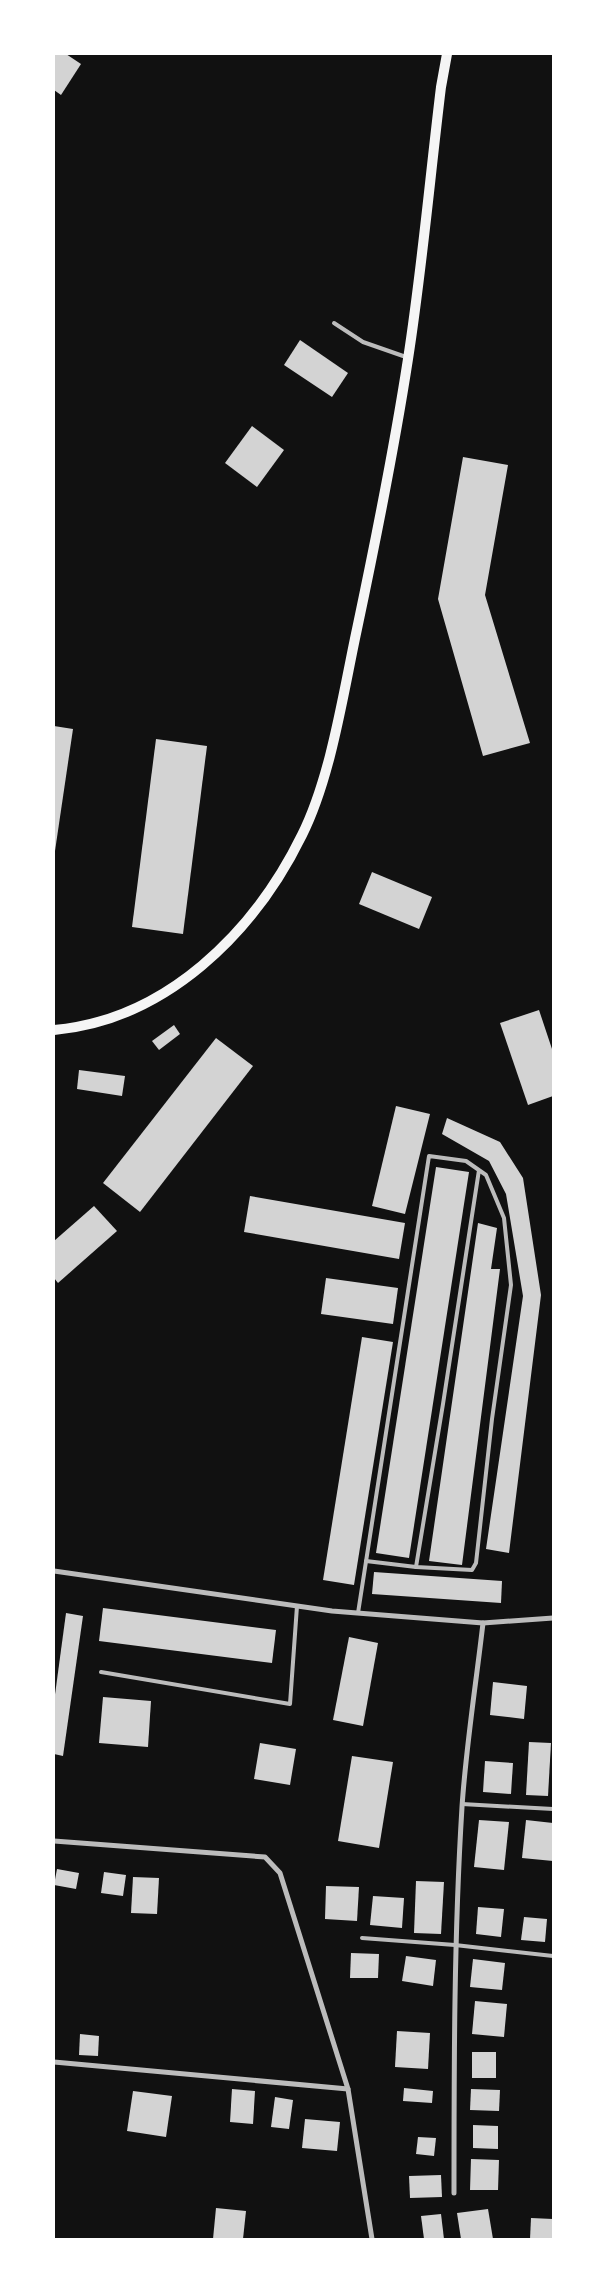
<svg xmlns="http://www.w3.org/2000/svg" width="607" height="2293" viewBox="0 0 607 2293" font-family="Commissioner,sans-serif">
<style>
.building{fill:#d3d3d3}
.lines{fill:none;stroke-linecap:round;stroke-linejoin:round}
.service{stroke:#bcbcbc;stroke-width:4}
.minor{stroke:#bcbcbc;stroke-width:5}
.secondary{stroke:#f5f5f5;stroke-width:10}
</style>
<rect width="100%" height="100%" fill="#111"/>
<!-- building -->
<g class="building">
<path d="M54,54H66L81,64L61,95L54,90Z"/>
<path d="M300,340L348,373L332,397L284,365Z"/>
<path d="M252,426L284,450L257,487L225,463Z"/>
<path d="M463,457L508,465L485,595L530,743L483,756L438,599Z"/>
<path d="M54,726L73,729L55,851H54Z"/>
<path d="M156,739L207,746L183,934L132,927Z"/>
<path d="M372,872L432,897L419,929L359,904Z"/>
<path d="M539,1010L553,1052V1096L528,1105L500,1023Z"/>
<path d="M174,1025L180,1034L159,1050L152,1041Z"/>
<path d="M216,1038L253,1066L140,1212L103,1183Z"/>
<path d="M79,1070L125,1076L122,1096L77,1089Z"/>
<path d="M396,1106L430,1114L405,1214L372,1206Z"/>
<path d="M447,1118L500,1142L523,1178L541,1295L509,1553L486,1549L523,1296L506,1194L489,1161L442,1134Z"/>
<path d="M436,1167L469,1172L409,1558L376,1553Z"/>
<path d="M250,1196L405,1223L399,1259L244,1232Z"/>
<path d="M94,1206L117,1231L58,1283L54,1278V1241Z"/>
<path d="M478,1223L497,1228L491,1269H500L462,1565L429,1561Z"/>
<path d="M326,1278L398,1288L393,1324L321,1314Z"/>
<path d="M362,1337L393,1342L354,1585L323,1580Z"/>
<path d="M374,1572L502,1581L501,1603L372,1594Z"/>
<path d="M103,1608L276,1630L272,1663L99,1641Z"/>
<path d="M66,1613L83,1616L63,1756L54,1754V1702Z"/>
<path d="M349,1637L378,1643L363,1726L333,1720Z"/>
<path d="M493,1682L527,1686L524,1719L490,1715Z"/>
<path d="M103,1697L151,1701L148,1747L99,1743Z"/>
<path d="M529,1742L551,1743L548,1796L526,1795Z"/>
<path d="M260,1743L296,1749L290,1785L254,1779Z"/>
<path d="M352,1756L393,1762L379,1848L338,1841Z"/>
<path d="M485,1761L513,1763L511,1794L483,1792Z"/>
<path d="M479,1820L509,1822L504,1870L474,1867Z"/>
<path d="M526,1820L553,1823V1861L522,1858Z"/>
<path d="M57,1869L79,1873L76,1889L54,1885Z"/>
<path d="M104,1872L126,1875L123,1896L101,1893Z"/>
<path d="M133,1877L159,1878L157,1914L131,1913Z"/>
<path d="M416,1881L444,1882L441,1934L414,1933Z"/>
<path d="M326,1886L359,1887L357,1921L325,1919Z"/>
<path d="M373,1896L404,1898L402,1928L370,1925Z"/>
<path d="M478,1907L504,1909L501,1937L476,1934Z"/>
<path d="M524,1917L547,1919L545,1942L521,1940Z"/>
<path d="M351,1953L379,1954L378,1978H350Z"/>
<path d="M406,1956L436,1960L433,1986L402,1981Z"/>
<path d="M473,1959L505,1963L502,1990L470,1987Z"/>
<path d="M475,2001L507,2004L504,2037L472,2034Z"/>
<path d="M397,2031L430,2033L428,2069L395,2067Z"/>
<path d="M80,2034L99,2036L98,2056L79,2055Z"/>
<rect x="472" y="2052" width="24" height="26"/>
<path d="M404,2088L433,2091L432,2103L403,2101Z"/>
<path d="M232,2089L255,2091L253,2124L230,2122Z"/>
<path d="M471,2089L500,2090L499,2111L470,2110Z"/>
<path d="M133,2091L172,2096L166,2137L127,2131Z"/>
<path d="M275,2097L293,2100L289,2129L271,2127Z"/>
<path d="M305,2119L340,2122L337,2151L302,2148Z"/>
<path d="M473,2125L498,2126V2149L473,2148Z"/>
<path d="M418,2137L436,2138L434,2156L416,2154Z"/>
<path d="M471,2159L499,2160L498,2190H470Z"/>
<path d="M441,2175L442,2197L410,2198L409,2176Z"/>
<path d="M216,2208L246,2211L243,2239H213Z"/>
<path d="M488,2209L493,2239H461L457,2213Z"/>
<path d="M441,2214L444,2239H424L421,2216Z"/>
<path d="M531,2218L553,2219V2239H530Z"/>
</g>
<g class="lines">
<!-- service -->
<g class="service">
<path d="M334,323L363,342L406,357"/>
<path d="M366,1561L416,1567"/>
<path d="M358,1613L429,1156L466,1161L486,1175L504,1218L511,1285L492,1419L476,1563L472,1570L416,1567L443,1404L479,1170"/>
<path d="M101,1672L290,1704L297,1606"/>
<path d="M462,1804L553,1809"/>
<path d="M362,1938L455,1945L553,1956"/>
</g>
<!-- minor -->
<g class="minor">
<path d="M54,1571L332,1611L483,1623L553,1618"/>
<path d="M54,1841L265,1857L280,1873L348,2089L372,2239"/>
<path d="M54,2062L348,2089"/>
<path d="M454,2193C454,2064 454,1936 462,1807C466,1746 476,1684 483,1623"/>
</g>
<!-- secondary -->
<path class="secondary" d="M54,1030C166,1020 254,933 302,835C331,777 343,694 357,629C376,539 394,450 408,359C422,269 430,177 441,87L447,54"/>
</g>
<!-- border -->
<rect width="607" height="2293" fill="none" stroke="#ffffff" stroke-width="110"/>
</svg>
